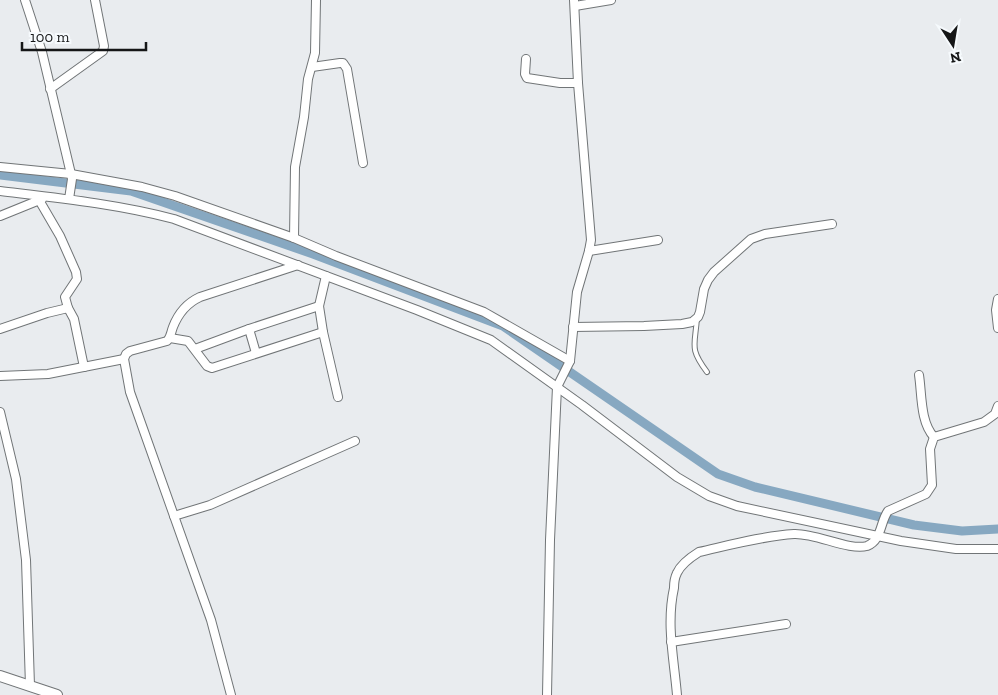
<svg xmlns="http://www.w3.org/2000/svg" width="998" height="695" viewBox="0 0 998 695" font-family="'Zilla Slab',serif">
<style>
.lines{fill:none;stroke-linecap:round;stroke-linejoin:round}
.canal{stroke:#87a8c1;stroke-width:9}
.service-casing{stroke:#717577;stroke-width:6}
.minor-casing{stroke:#717577;stroke-width:10}
.tertiary-casing{stroke:#717577;stroke-width:12}
.service{stroke:#fff;stroke-width:4}
.minor{stroke:#fff;stroke-width:8}
.tertiary{stroke:#fff;stroke-width:10}
</style>
<rect width="100%" height="100%" fill="#e9ecef"/>
<g class="lines">
<!-- canal -->
<path class="canal" d="M0,175L131,191L313,254L503,326L718,474L755,487L914,525L962,531L998,529"/>
<defs>
<path id="service" d="M697,318C695,346 689,348 707,372"/>
<g id="minor">
<path d="M25,0L42,52L71,174L72,179L69,199"/>
<path d="M575,6L611,0"/>
<path d="M526,59L525,74L527,78L560,83H578"/>
<path d="M312,67L340,63H343L347,69L363,163"/>
<path d="M50,89L103,51L104,46L95,0"/>
<path d="M0,167L71,174L142,187L175,196L294,238L336,256L484,312L570,361"/>
<path d="M0,191C58,198 117,204 174,219L417,310L491,340L582,405L677,477L709,496L737,506L901,541L956,549H998"/>
<path d="M39,200L60,236L76,272L77,279L65,297L68,308L74,319L84,367"/>
<path d="M0,216L42,199"/>
<path d="M294,238L295,167L304,117L308,79L315,53L316,0"/>
<path d="M589,251L658,240"/>
<path d="M326,276L319,306L323,332L338,397"/>
<path d="M998,299L996,310L998,328"/>
<path d="M573,327L644,326L682,324L692,322L698,317L700,312L704,289L708,280L714,272L751,239L765,234L832,224"/>
<path d="M0,329L47,313L68,308"/>
<path d="M249,329L256,353"/>
<path d="M170,338L188,341L207,366L212,368L323,332"/>
<path d="M195,349L249,329L319,306"/>
<path d="M919,375C922,394 920,422 934,437"/>
<path d="M0,376L48,374L124,359"/>
<path d="M0,412L16,479L26,560L30,686"/>
<path d="M174,516L210,505L355,441"/>
<path d="M671,642L786,624"/>
<path d="M231,695L211,620L130,392L124,359L126,354L130,351L167,341C171,337 171,332 173,327C178,314 187,303 200,297L298,265"/>
<path d="M547,695L550,540L557,387L570,361L577,292L589,251L591,240L578,83L574,0"/>
<path d="M677,695C674,659 666,624 674,588C674,583 675,577 677,573C681,564 691,557 699,552C730,545 763,536 794,534C816,533 849,551 867,546C882,540 880,522 888,511L926,494L932,485L930,449L934,437L984,422L995,414L998,406"/>
</g>
<path id="tertiary" d="M0,676L57,695"/>
</defs>
<!-- service casing -->
<use href="#service" class="service-casing"/>
<!-- minor casing -->
<use href="#minor" class="minor-casing"/>
<!-- tertiary casing -->
<use href="#tertiary" class="tertiary-casing"/>
<!-- service -->
<use href="#service" class="service"/>
<!-- minor -->
<use href="#minor" class="minor"/>
<!-- tertiary -->
<use href="#tertiary" class="tertiary"/>
</g>
<!-- north arrow -->
<g transform="translate(953 45) rotate(168)" stroke="#f6fafd" stroke-width="4" paint-order="stroke">
<path d="M0-4L9 19L0 12L-9 19Z" fill="#151617"/>
<text y="-8" font-size="14" font-weight="bold" text-anchor="middle" fill="#151617">N</text>
</g>
<!-- scale -->
<path d="M22 42v8h124v-8" fill="none" stroke="#151617" stroke-width="2.5"/>
<text x="30" y="42" font-size="15" fill="#151617" stroke="#f6fafd" stroke-width="4" paint-order="stroke">100 m</text>
</svg>
